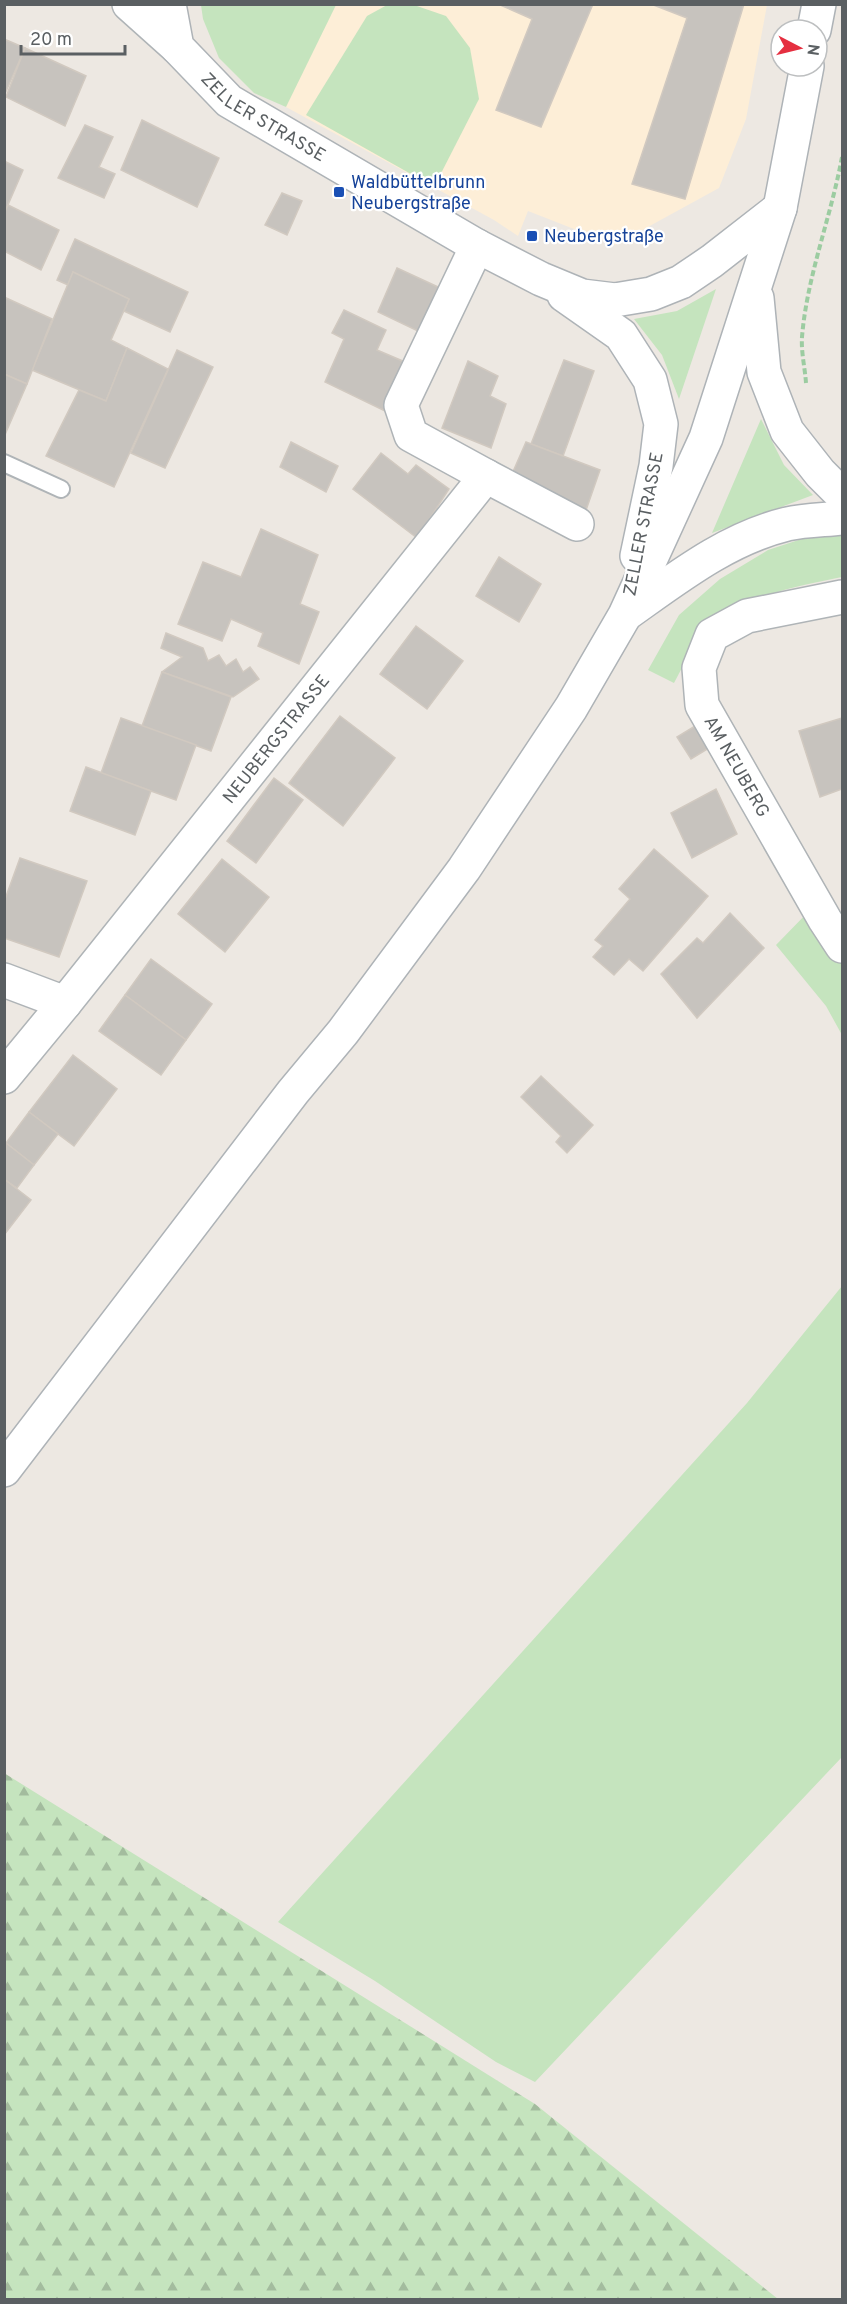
<svg xmlns="http://www.w3.org/2000/svg" width="847" height="2304" viewBox="0 0 847 2304" font-family="Overpass,sans-serif">
<style>
.commercial{fill:#fdeed7}
.grass{fill:#c5e4be}
.forest{fill:url(#forest-firs)}
.building{fill:#c7c3be;stroke:#d1c9c0;stroke-width:1.5}
.lines{fill:none;stroke-linecap:round;stroke-linejoin:round}
.service-casing{stroke:#afb4b7;stroke-width:20}
.minor-casing{stroke:#afb4b7;stroke-width:36}
.tertiary-casing{stroke:#afb4b7;stroke-width:36}
.secondary-casing{stroke:#aeb3b7;stroke-width:36}
.path{stroke:#9ccca1;stroke-width:4;stroke-dasharray:6 3;stroke-linecap:butt}
.service{stroke:#fff;stroke-width:16}
.minor{stroke:#fff;stroke-width:33}
.tertiary{stroke:#fff;stroke-width:33}
.secondary{stroke:#fff;stroke-width:33}
.transit-dot{fill:#1a4fb4;stroke:#fff;stroke-width:2}
.labels{text-anchor:middle;stroke-width:4.5;stroke-linejoin:round;paint-order:stroke}
.street-label{font-size:18px;fill:#5a5f62;stroke:#fff}
.transit-label{font-size:18px;fill:#164399;stroke:#fff;text-anchor:start}
</style>
<defs>
<pattern id="forest-firs" width="22" height="20" patternUnits="userSpaceOnUse" patternTransform="scale(1.5)"><rect width="22" height="20" fill="#c5e4be"/><path d="M5 1l3.5 6h-7zM16 11l3.5 6h-7z" fill="#a3bc9e"/></pattern>
</defs>
<rect width="100%" height="100%" fill="#ede8e2"/>
<!-- commercial -->
<path class="commercial" d="M272,5H767L746,119L719,188L615,245L528,211L518,236L494,220L286,107L236,75Z"/>
<!-- grass -->
<g class="grass">
<path d="M201,5V4L336,5L286,107L254,93L219,58L203,19Z"/>
<path d="M387,5H414L446,16L470,48L479,99L434,187L306,115L367,16Z"/>
<path d="M716,289L679,399L662,355L634,319L677,311Z"/>
<path d="M761,419L784,465L813,495L712,533Z"/>
<path d="M842,533V577C802,585 736,598 706,627C696,638 682,669 674,683L648,670L679,615L720,579L768,550L814,535Z"/>
<path d="M811,909L842,951V1035L826,1006L776,945Z"/>
<path d="M842,1286V1757L535,2082L496,2062L375,1981L278,1922L747,1403Z"/>
</g>
<!-- forest -->
<path class="forest" d="M4,1773L535,2104L778,2299H5Z"/>
<!-- building -->
<g class="building">
<path d="M498,4H593L541,127L496,110L532,19Z"/>
<path d="M651,4H744L685,199L632,184L687,18Z"/>
<path d="M4,39L25,48L4,96Z"/>
<path d="M25,48L86,76L65,126L6,97Z"/>
<path d="M142,120L219,158L197,207L121,170Z"/>
<path d="M85,125L113,137L99,167L115,174L104,198L58,178Z"/>
<path d="M4,161L23,170L4,214Z"/>
<path d="M282,193L302,201L287,235L265,225Z"/>
<path d="M8,205L59,230L41,270L4,251V214Z"/>
<path d="M75,239L188,292L170,332L124,311L129,299L73,272L68,285L57,280Z"/>
<path d="M397,268L438,287L420,332L378,312Z"/>
<path d="M73,272L129,299L111,340L127,348L106,401L32,370Z"/>
<path d="M4,297L52,319L27,384L4,374Z"/>
<path d="M344,310L386,330L377,350L405,362L385,411L325,382L344,339L332,333Z"/>
<path d="M127,348L168,369L114,487L46,456L79,390L106,401Z"/>
<path d="M177,350L213,367L165,468L131,453Z"/>
<path d="M564,360L594,371L563,456L531,444Z"/>
<path d="M468,361L498,376L490,396L506,404L491,448L442,428Z"/>
<path d="M4,374L27,384L4,437Z"/>
<path d="M291,442L338,466L326,492L280,467Z"/>
<path d="M526,442L600,470L584,516L508,483Z"/>
<path d="M381,453L408,474L416,465L449,489L417,538L353,489Z"/>
<path d="M261,529L318,555L300,604L319,612L299,664L258,646L263,633L231,619L222,641L178,624L203,562L241,577Z"/>
<path d="M499,557L541,584L519,622L476,596Z"/>
<path d="M416,626L463,661L427,709L380,674Z"/>
<path d="M166,633L203,648L208,661L219,655L226,666L236,659L243,672L250,667L259,679L233,697L162,672L182,657L161,648Z"/>
<path d="M162,672L231,697L211,751L142,726Z"/>
<path d="M340,716L395,758L343,826L289,783Z"/>
<path d="M121,718L196,745L176,800L101,773Z"/>
<path d="M842,718V789L820,797L799,731Z"/>
<path d="M695,726L709,748L691,759L677,737Z"/>
<path d="M86,767L151,791L135,835L70,811Z"/>
<path d="M274,778L303,800L256,863L227,841Z"/>
<path d="M716,789L737,834L692,858L671,813Z"/>
<path d="M654,849L708,896L643,971L629,959L614,975L593,957L603,946L595,940L630,899L619,889Z"/>
<path d="M20,858L87,881L59,957L4,938V902Z"/>
<path d="M222,859L269,897L225,952L178,914Z"/>
<path d="M730,913L764,948L697,1018L661,974L697,938L703,943Z"/>
<path d="M151,959L212,1004L186,1040L125,995Z"/>
<path d="M125,995L186,1040L161,1075L99,1031Z"/>
<path d="M73,1055L117,1089L74,1146L29,1112Z"/>
<path d="M541,1076L593,1125L567,1153L556,1142L561,1136L521,1097Z"/>
<path d="M29,1112L58,1134L34,1165L6,1143Z"/>
<path d="M6,1143L34,1165L17,1188L4,1179Z"/>
<path d="M4,1179L31,1200L4,1235Z"/>
</g>
<g class="lines">
<defs>
<path id="service" d="M4,463L61,489"/>
<g id="minor">
<path d="M486,476L577,524"/>
<path id="s1" d="M842,597L747,616L712,635L699,668L702,705L825,920L842,946"/>
<path d="M4,980L65,1003L4,1077"/>
<path id="s2" d="M65,1003L486,476L411,435L401,405L477,246"/>
</g>
<path id="tertiary" d="M129,4L177,47"/>
<g id="secondary">
<path id="s3" d="M169,4L177,47L229,101L477,246L541,279L582,296L615,300L651,294L681,282L712,261L780,208"/>
<path d="M814,30L819,4"/>
<path d="M564,295L621,335L650,380L661,424L656,466L637,556"/>
<path d="M757,298L764,372L787,431L820,473L842,495"/>
<path d="M626,614C677,578 726,539 787,524C805,520 824,520 842,518"/>
<path d="M4,1470L293,1092L343,1032L464,869L571,708L625,615L706,438L780,208L807,66"/>
</g>
</defs>
<!-- service casing -->
<use href="#service" class="service-casing"/>
<!-- minor casing -->
<use href="#minor" class="minor-casing"/>
<!-- tertiary casing -->
<use href="#tertiary" class="tertiary-casing"/>
<!-- secondary casing -->
<use href="#secondary" class="secondary-casing"/>
<!-- path -->
<path class="path" d="M806,383C805,368 801,352 802,337C807,276 831,217 842,157"/>
<!-- service -->
<use href="#service" class="service"/>
<!-- minor -->
<use href="#minor" class="minor"/>
<!-- tertiary -->
<use href="#tertiary" class="tertiary"/>
<!-- secondary -->
<use href="#secondary" class="secondary"/>
</g>
<!-- markers -->
<g class="transit-dot">
<rect x="333" y="186" width="12" height="12" rx="3"/>
<rect x="526" y="230" width="12" height="12" rx="3"/>
</g>
<g class="labels">
<!-- street labels -->
<g class="street-label">
<text dy="6" stroke="none"><textPath href="#s3" startOffset="156">ZELLER STRASSE</textPath></text>
<text transform="translate(643 524) rotate(-79)" y="6">ZELLER STRASSE</text>
<text dy="6" stroke="none"><textPath href="#s2" startOffset="338">NEUBERGSTRASSE</textPath></text>
<text dy="6" stroke="none"><textPath href="#s1" startOffset="280">AM NEUBERG</textPath></text>
</g>
<!-- transit labels -->
<g class="transit-label">
<text x="351" y="188">Waldbüttelbrunn<tspan x="351" dy="21">Neubergstraße</tspan></text>
<text x="544" y="242">Neubergstraße</text>
</g>
</g>
<!-- border -->
<rect width="847" height="2304" fill="none" stroke="#5a5f62" stroke-width="12"/>
<!-- north arrow -->
<g transform="translate(799 48) rotate(97)"><circle r="28" fill="#ffffff" stroke="#bdbfc0" stroke-width="1.5"/>
<path d="M0-4.5L10 22L0 15L-10 22Z" fill="#e52f40"/>
<text y="-9" font-size="16" font-weight="bold" text-anchor="middle" fill="#5a5f62">N</text>
</g>
<!-- scale -->
<path d="M21 45v9h104v-9" fill="none" stroke="#5a5f62" stroke-width="3"/>
<text x="30" y="45" font-size="18" fill="#5a5f62" stroke="#ffffff" stroke-width="4.5" paint-order="stroke">20 m</text>
</svg>
